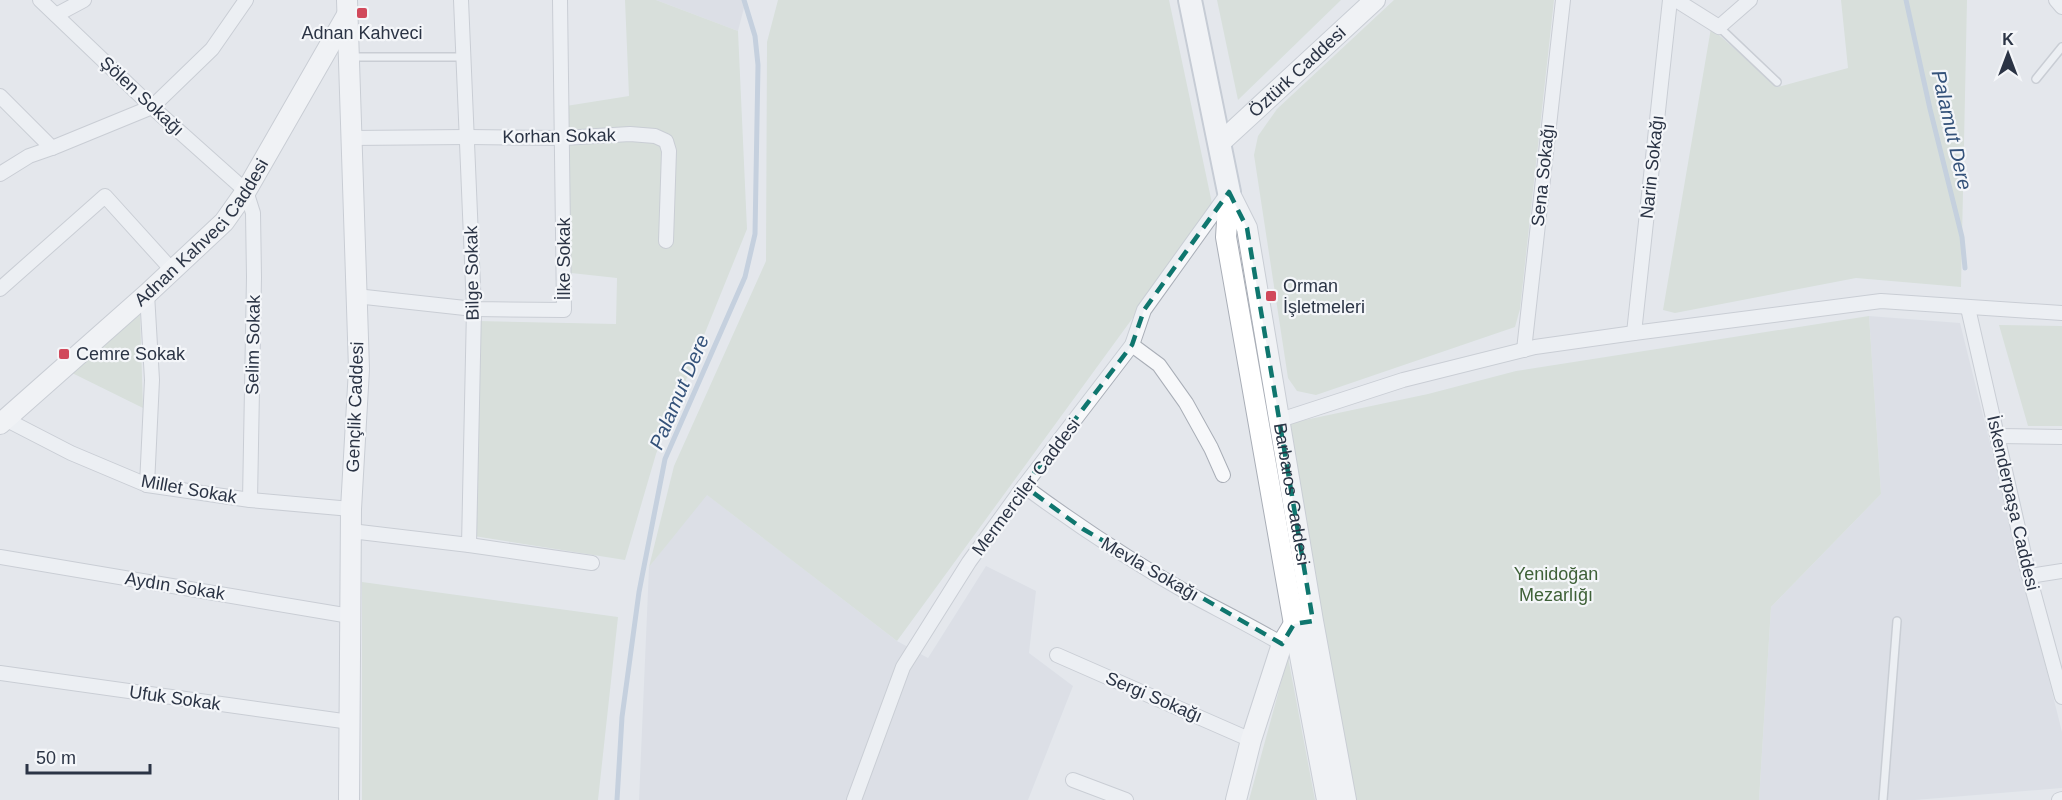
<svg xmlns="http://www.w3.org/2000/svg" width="2062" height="800" viewBox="0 0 2062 800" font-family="Arial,sans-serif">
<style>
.built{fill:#d2d6de}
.green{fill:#c9d6c5}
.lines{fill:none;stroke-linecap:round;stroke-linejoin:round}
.stream{stroke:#9fb4cc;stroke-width:5}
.lane-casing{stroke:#a9aeb7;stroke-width:10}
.street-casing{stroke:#a9aeb7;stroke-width:16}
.secondary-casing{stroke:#a9aeb7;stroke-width:22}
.primary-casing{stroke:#a3abb8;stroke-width:26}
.lane{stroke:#f7f8fa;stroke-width:7}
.street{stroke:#f7f8fa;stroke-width:14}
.secondary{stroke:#fff;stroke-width:20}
.primary{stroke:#fff;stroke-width:22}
.marked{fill:none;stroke:#0f766e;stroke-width:4.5;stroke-dasharray:12 8;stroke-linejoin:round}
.poi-dot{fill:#d1495b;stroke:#f4f6f9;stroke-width:2}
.labels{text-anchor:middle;stroke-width:4.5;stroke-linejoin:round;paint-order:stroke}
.poi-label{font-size:18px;fill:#2b3445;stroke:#f4f6f9;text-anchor:start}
.street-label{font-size:18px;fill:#2b3445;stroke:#f4f6f9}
.park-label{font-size:18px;fill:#3f6138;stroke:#f4f6f9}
.water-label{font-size:20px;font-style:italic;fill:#34527a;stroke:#f4f6f9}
</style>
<rect width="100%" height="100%" fill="#e4e7ec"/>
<!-- built -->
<g class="built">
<path d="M656,0H746L738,31Z"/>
<path d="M1869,316L1960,323L2062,732V788L1915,800H1759L1771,607L1881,494Z"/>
<path d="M706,494L897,641L928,658L986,566L1036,591L1029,653L1073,686L1028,800H639L649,567Z"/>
</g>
<!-- green -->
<g class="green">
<path d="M625,0H656L738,31L747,229L656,454L625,560L474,536L478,321L616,324L617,278L571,273L566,106L629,96Z"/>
<path d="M778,0H1169L1213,208L897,641L707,495L649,567L674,466L766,261L767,42Z"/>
<path d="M1217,0H1341L1238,100Z"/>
<path d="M1394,0H1554L1520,309L1515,327L1316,395L1297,391L1288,378L1254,155L1258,136L1277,109Z"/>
<path d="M1841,0H1967L1961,287L1856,278L1675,313L1663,310L1711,28L1778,87L1848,68Z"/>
<path d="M140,313L143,408L66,370Z"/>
<path d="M1869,316L1881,494L1771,607L1759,800H1355L1286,424L1428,394L1516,371Z"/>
<path d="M1999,325L2062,326V426H2028Z"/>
<path d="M362,582L618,617L598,800H362Z"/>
<path d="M1288,657L1315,800H1249Z"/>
</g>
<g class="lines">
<!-- stream -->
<g class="stream">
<path d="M1906,0L1930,109L1962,237L1965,268"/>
<path d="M617,800L622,717L639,592L665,459L745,277L755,234L758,65L755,36L744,0"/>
</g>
<defs>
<g id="lane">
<path d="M1719,27L1777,82"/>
<path d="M351,57H464"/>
<path d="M2036,79L2062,47"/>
<path d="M1883,800L1897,621"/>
</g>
<g id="street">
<path d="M40,0L152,107L246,191L253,213L254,277L250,500"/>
<path d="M461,0L474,309L469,545"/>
<path d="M1676,0L1719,27L1750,0"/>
<path d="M2056,0L2062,7"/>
<path d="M56,15L84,0"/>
<path d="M0,96L52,148"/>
<path d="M350,138L468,137L563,138L630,134L655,136L666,141L669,151L666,241"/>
<path d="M0,174L29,156L52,148L152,107L212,49L246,0"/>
<path d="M0,289L105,196L172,270"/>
<path d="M147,294L152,380L147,485"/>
<path d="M356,296L474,309L564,310L560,0"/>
<path d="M1968,308L2029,576L2062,697"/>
<path d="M1634,333L1670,0"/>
<path d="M1132,345L1159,365L1186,403L1211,448L1223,475"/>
<path d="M1524,350L1563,0"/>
<path d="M5,419L71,453L147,485L250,500L351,509"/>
<path d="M1280,420L1403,380L1535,347L1634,333L1881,301L2062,313"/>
<path d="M1998,436L2062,437"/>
<path d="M1024,486C1078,526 1134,563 1193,596C1223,612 1253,627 1282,644"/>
<path d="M351,531L469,545L592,563"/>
<path d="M0,557L350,616"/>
<path d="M2029,576L2062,571"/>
<path d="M1057,655L1251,740"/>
<path d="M0,673L350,722"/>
<path d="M1073,780L1126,800"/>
<path d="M854,800L903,667L969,562L1024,486L1132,345L1144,310L1228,193"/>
<path d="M2059,800L2062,799"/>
</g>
<g id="secondary">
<path d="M347,0L359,369L351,509L349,800"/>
<path id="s1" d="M1220,143L1375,0"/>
<path id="s2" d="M1229,192L1247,228L1313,621L1346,800"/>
<path d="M1229,192L1226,237L1294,624L1327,800"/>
<path id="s3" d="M0,424L147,294L224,222L246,191L347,15"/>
<path d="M1236,800L1251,740L1282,644L1294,624"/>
</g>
<path id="primary" d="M1190,0L1229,192"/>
</defs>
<!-- lane casing -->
<use href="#lane" class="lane-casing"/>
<!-- street casing -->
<use href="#street" class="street-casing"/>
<!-- secondary casing -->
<use href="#secondary" class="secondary-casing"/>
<!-- primary casing -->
<use href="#primary" class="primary-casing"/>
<!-- lane -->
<use href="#lane" class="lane"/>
<!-- street -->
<use href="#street" class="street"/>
<!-- secondary -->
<use href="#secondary" class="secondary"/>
<!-- primary -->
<use href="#primary" class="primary"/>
</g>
<!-- marked area -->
<path d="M0 0H2062V800H0ZM1229,192L1247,228L1313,621L1294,624L1282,644L1083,529L1024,486L1132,345L1144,310Z" fill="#e4e7ec" fill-opacity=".55" fill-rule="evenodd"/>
<path class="marked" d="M1229,192L1247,228L1313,621L1294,624L1282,644L1083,529L1024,486L1132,345L1144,310Z"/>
<!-- markers -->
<g class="poi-dot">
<rect x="356" y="7" width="12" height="12" rx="3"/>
<rect x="1265" y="290" width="12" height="12" rx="3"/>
<rect x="58" y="348" width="12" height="12" rx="3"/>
</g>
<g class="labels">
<!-- poi labels -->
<g class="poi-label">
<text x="362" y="39" text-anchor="middle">Adnan Kahveci</text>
<text x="1283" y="292">Orman<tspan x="1283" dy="21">İşletmeleri</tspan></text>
<text x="76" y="360">Cemre Sokak</text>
</g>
<!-- street labels -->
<g class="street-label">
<text dy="6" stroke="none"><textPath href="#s1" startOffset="105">Öztürk Caddesi</textPath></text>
<text transform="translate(142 96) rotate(43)" y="6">Şölen Sokağı</text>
<text transform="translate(559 136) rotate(-1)" y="6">Korhan Sokak</text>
<text transform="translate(1652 167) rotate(-84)" y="6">Narin Sokağı</text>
<text transform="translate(1543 175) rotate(-84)" y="6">Sena Sokağı</text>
<text dy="6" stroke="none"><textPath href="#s3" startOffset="279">Adnan Kahveci Caddesi</textPath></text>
<text transform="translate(564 259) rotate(-90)" y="6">İlke Sokak</text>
<text transform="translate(472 273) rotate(-91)" y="6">Bilge Sokak</text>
<text transform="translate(253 345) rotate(-89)" y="6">Selim Sokak</text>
<text transform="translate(355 407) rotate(-88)" y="6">Gençlik Caddesi</text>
<text transform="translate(1026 487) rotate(-53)" y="6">Mermerciler Caddesi</text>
<text transform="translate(189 489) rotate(10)" y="6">Millet Sokak</text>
<text dy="6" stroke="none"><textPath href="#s2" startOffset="310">Barbaros Caddesi</textPath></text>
<text transform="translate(2013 503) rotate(77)" y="6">İskenderpaşa Caddesi</text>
<text transform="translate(1150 569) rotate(30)" y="6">Mevla Sokağı</text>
<text transform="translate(175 586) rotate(9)" y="6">Aydın Sokak</text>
<text transform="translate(1154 697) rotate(23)" y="6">Sergi Sokağı</text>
<text transform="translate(175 698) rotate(8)" y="6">Ufuk Sokak</text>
</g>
<!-- park labels -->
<g class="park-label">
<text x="1556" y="580">Yenidoğan<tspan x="1556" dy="21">Mezarlığı</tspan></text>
</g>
<!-- water labels -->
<g class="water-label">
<text transform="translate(1952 130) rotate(77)" y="7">Palamut Dere</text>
<text transform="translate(679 392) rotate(-67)" y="7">Palamut Dere</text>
</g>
</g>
<!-- north arrow -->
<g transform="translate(2008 54)" stroke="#f4f6f9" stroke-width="4.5" paint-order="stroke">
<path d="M0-4.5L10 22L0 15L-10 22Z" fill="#2b3445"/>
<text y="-9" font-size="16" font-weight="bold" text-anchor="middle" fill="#2b3445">K</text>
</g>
<!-- scale -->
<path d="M27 764v9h123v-9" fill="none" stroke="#2b3445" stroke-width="3"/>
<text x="36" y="764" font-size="18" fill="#2b3445" stroke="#f4f6f9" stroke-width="4.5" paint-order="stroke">50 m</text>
</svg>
